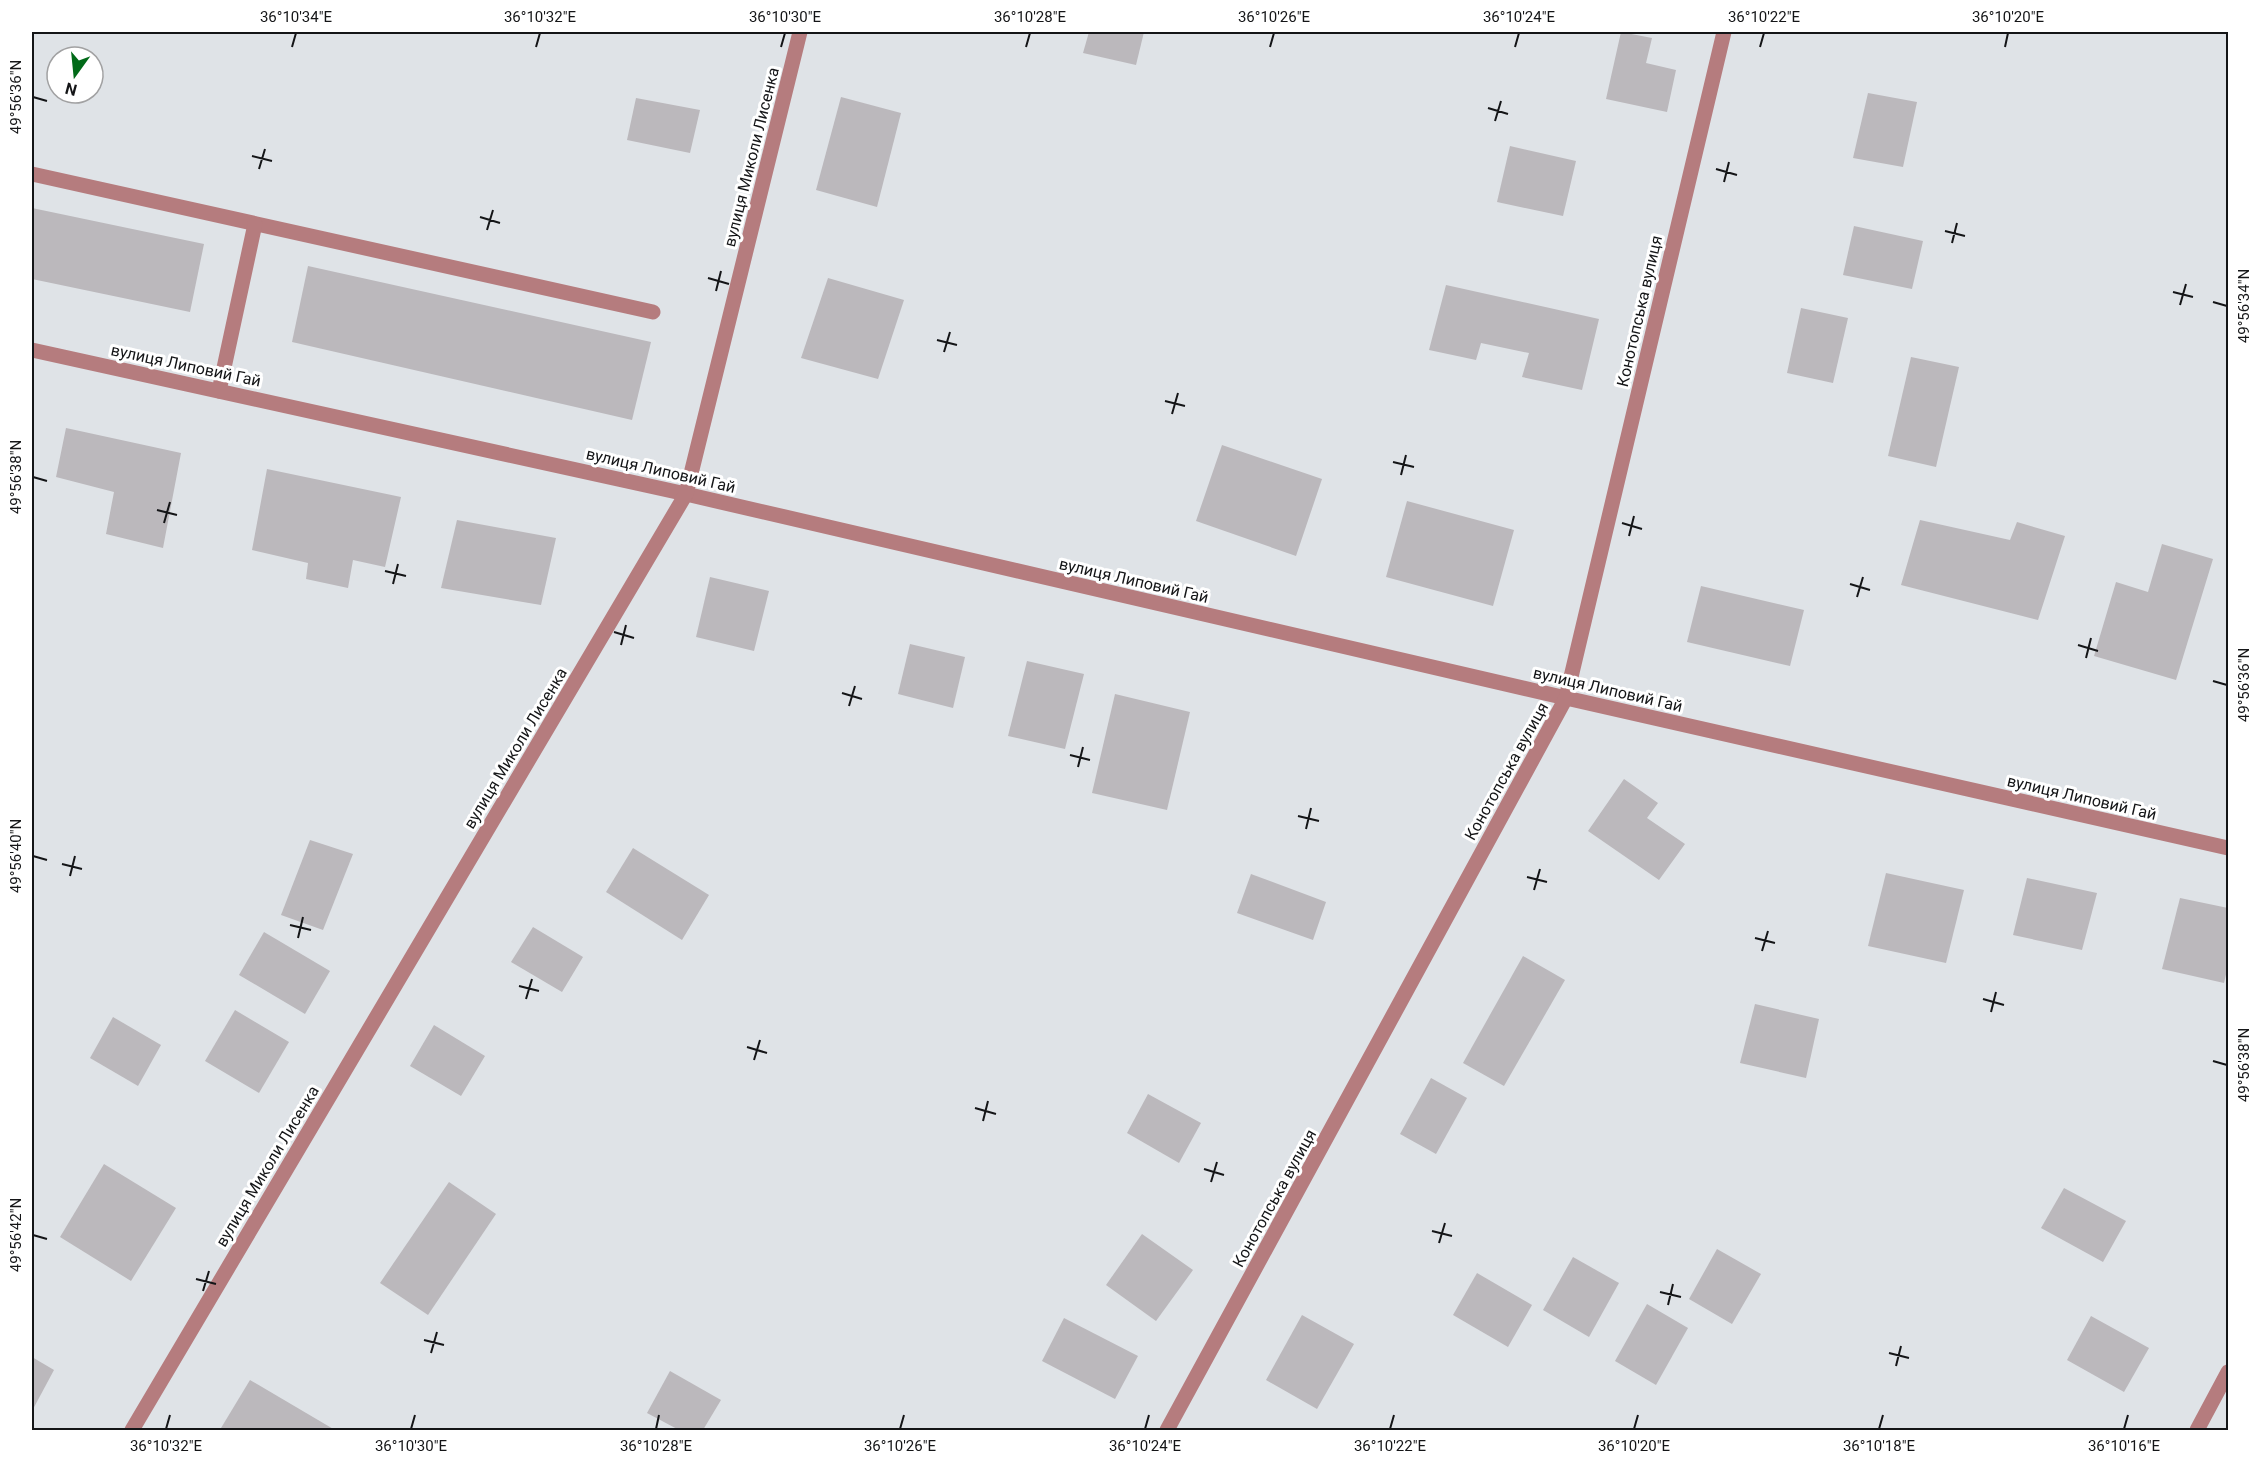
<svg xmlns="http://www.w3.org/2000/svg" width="2260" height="1462" viewBox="0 0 2260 1462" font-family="Roboto,sans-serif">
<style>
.building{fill:#bbb8bc}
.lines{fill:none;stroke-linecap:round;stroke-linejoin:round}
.service{stroke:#b57c7e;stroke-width:15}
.minor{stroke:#b57c7e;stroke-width:15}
.ticks{fill:none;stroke:#141517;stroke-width:2}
.labels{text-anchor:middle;stroke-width:6;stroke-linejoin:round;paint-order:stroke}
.street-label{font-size:16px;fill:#141517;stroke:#fff}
.neatline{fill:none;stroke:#141517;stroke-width:2}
.ticks-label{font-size:15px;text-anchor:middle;fill:#141517}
</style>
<rect width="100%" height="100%" fill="#dfe3e7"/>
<!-- building -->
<g class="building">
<path d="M1089,32H1144L1136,65L1083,53Z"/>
<path d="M1621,32L1652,38L1646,63L1676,70L1667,112L1606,99Z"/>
<path d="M1868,93L1917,102L1903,167L1853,158Z"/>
<path d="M841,97L901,113L877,207L816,190Z"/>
<path d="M636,98L700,110L690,153L627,140Z"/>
<path d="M1510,146L1576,161L1563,216L1497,202Z"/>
<path d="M32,208L204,244L190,312L32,279Z"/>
<path d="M1854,226L1923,241L1912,289L1843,275Z"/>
<path d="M308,266L651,342L632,420L292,342Z"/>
<path d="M828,278L904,300L878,379L801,358Z"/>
<path d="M1446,285L1599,319L1582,390L1522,377L1529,353L1481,343L1476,360L1429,350Z"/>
<path d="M1801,308L1848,318L1833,383L1787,373Z"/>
<path d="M1911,357L1959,367L1936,467L1888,456Z"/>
<path d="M66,428L181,453L163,548L106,534L114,492L56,477Z"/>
<path d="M1222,445L1322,479L1296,556L1196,521Z"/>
<path d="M267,469L401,497L385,567L353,560L348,588L306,579L308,563L252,550Z"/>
<path d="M1407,501L1514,530L1493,606L1386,577Z"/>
<path d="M457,520L556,538L541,605L441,588Z"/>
<path d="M1920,520L2010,540L2017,522L2065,536L2038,620L1901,585Z"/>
<path d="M2162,544L2213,559L2176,680L2094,656L2116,582L2148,592Z"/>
<path d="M710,577L769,591L754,651L696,637Z"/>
<path d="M1701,586L1804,610L1790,666L1687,642Z"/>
<path d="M910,644L965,657L953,708L898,694Z"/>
<path d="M1027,661L1084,674L1065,749L1008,736Z"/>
<path d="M1115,694L1190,712L1167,810L1092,793Z"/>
<path d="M1624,779L1658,803L1647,818L1685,844L1659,880L1588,831Z"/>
<path d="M310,840L353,854L323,930L281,915Z"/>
<path d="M633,848L709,895L682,940L606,892Z"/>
<path d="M1886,873L1964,890L1946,963L1868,946Z"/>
<path d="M1251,874L1326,902L1313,940L1237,913Z"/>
<path d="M2027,878L2097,893L2082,950L2013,935Z"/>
<path d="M2180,898L2228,908V966L2224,983L2162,969Z"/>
<path d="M533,927L583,957L562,992L511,962Z"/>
<path d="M264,932L330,971L305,1014L239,975Z"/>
<path d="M1523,956L1565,980L1504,1086L1463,1063Z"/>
<path d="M1755,1004L1819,1019L1806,1078L1740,1063Z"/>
<path d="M235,1010L289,1042L259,1093L205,1061Z"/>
<path d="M113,1017L161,1045L138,1086L90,1058Z"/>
<path d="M434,1025L485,1056L461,1096L410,1066Z"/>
<path d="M1431,1078L1467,1098L1436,1154L1400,1134Z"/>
<path d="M1148,1094L1201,1123L1179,1163L1127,1133Z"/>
<path d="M104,1164L176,1208L131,1281L60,1237Z"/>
<path d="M449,1182L496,1214L428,1315L380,1283Z"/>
<path d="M2064,1188L2126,1221L2103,1262L2041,1228Z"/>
<path d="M1142,1234L1193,1270L1156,1321L1106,1285Z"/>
<path d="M1717,1249L1761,1274L1732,1324L1689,1299Z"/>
<path d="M1573,1257L1619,1283L1589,1337L1543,1310Z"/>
<path d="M1477,1273L1532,1305L1508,1347L1453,1315Z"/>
<path d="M1647,1304L1688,1328L1656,1385L1615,1361Z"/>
<path d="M1302,1315L1354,1344L1317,1409L1266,1380Z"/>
<path d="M2091,1316L2149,1348L2124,1392L2067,1360Z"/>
<path d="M1064,1318L1138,1356L1115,1399L1042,1361Z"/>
<path d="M32,1357L54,1370L32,1411Z"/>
<path d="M670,1371L721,1400L703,1430H679L647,1413Z"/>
<path d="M250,1380L335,1430H225L221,1428Z"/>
</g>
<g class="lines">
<!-- service -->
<g class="service">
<path d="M32,174L653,312"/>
<path d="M219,391L255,224"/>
</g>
<!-- minor -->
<g class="minor">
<path d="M32,350L686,494L1566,698L2228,848"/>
<path d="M132,1430L686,494L800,32"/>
<path d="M1167,1430L1566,698L1724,32"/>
<path d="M2197,1430L2228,1372"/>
</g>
</g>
<!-- ticks -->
<path class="ticks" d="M292,47L296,33M536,47L540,33M781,47L785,33M1026,47L1030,33M1270,47L1274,33M1515,47L1519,33M1760,47L1764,33M2005,47L2008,33M33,97L47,101M1488,108L1508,114M1495,121L1501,101M252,156L272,161M259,169L265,149M1716,169L1737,175M1724,182L1729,162M480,217L500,223M487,230L493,210M1945,231L1965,236M1952,243L1957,223M708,278L729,284M716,291L721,271M2173,292L2193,297M2213,302L2227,306M2180,305L2186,284M937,340L957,345M944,352L950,332M1165,401L1185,406M1172,414L1178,393M1393,462L1414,467M1401,475L1406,455M33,477L47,481M157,510L177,515M164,523L170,502M1622,523L1642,529M1629,536L1634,516M385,571L406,576M393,584L398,564M1850,584L1870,590M1857,597L1863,577M614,632L634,638M621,645L626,625M2078,645L2098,651M2086,658L2091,638M2213,681L2227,685M842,693L862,699M849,706L855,686M1070,755L1090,760M1078,767L1083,747M1298,816L1319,821M1306,829L1311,808M33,856L47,860M62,864L82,869M70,876L75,856M1527,877L1547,882M1534,890L1540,869M290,925L311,930M298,938L303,917M1755,938L1775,943M1762,951L1768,931M519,986L539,991M526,999L532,979M1983,999L2004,1005M1991,1012L1996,992M747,1047L767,1053M754,1060L760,1040M2213,1061L2227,1065M975,1108L996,1114M983,1121L988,1101M1204,1169L1224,1175M1211,1182L1217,1162M1432,1231L1452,1236M33,1235L47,1239M1439,1243L1445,1223M196,1279L216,1284M203,1291L209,1271M1660,1292L1681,1297M1668,1305L1673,1284M424,1340L444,1345M431,1353L437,1332M1889,1353L1909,1358M1896,1366L1901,1346M166,1429L170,1415M411,1429L415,1415M656,1429L659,1415M900,1429L904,1415M1145,1429L1149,1415M1390,1429L1394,1415M1634,1429L1638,1415M1879,1429L1883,1415M2124,1429L2128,1415"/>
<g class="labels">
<!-- street labels -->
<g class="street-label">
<text transform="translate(751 157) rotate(-76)" y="6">вулиця Миколи Лисенка</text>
<text transform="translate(1639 311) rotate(-77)" y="6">Конотопська вулиця</text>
<text transform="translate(186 365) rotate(12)" y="6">вулиця Липовий Гай</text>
<text transform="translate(661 470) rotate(13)" y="6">вулиця Липовий Гай</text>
<text transform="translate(1134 580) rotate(13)" y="6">вулиця Липовий Гай</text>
<text transform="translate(1608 689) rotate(13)" y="6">вулиця Липовий Гай</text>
<text transform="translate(515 748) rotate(-59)" y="6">вулиця Миколи Лисенка</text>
<text transform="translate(1506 771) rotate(-61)" y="6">Конотопська вулиця</text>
<text transform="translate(2082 797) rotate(13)" y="6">вулиця Липовий Гай</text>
<text transform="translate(267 1166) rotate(-59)" y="6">вулиця Миколи Лисенка</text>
<text transform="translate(1274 1198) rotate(-61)" y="6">Конотопська вулиця</text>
</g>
</g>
<!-- border -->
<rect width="2260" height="1462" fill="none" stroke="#ffffff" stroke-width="66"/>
<!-- north arrow -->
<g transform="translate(75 75) rotate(195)"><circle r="28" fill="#ffffff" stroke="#a1a1a2" stroke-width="1.5"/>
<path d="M0-4.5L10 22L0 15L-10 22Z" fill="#016a18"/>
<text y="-9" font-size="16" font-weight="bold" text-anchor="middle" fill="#141517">N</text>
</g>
<rect x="33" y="33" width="2194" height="1396" class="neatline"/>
<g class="ticks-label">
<text x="296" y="22">36°10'34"E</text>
<text x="540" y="22">36°10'32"E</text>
<text x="785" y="22">36°10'30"E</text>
<text x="1030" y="22">36°10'28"E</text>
<text x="1274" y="22">36°10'26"E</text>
<text x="1519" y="22">36°10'24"E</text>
<text x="1764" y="22">36°10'22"E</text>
<text x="2008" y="22">36°10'20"E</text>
<text transform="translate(16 97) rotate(-90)" y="5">49°56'36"N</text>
<text transform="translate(2244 306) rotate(-90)" y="5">49°56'34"N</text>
<text transform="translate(16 477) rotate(-90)" y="5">49°56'38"N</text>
<text transform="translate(2244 685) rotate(-90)" y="5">49°56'36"N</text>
<text transform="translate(16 856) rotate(-90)" y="5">49°56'40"N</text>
<text transform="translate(2244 1065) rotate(-90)" y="5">49°56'38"N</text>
<text transform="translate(16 1235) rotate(-90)" y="5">49°56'42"N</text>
<text x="166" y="1451">36°10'32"E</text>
<text x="411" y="1451">36°10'30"E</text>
<text x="656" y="1451">36°10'28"E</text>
<text x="900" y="1451">36°10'26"E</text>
<text x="1145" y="1451">36°10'24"E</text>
<text x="1390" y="1451">36°10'22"E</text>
<text x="1634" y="1451">36°10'20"E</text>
<text x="1879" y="1451">36°10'18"E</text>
<text x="2124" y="1451">36°10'16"E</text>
</g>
</svg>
